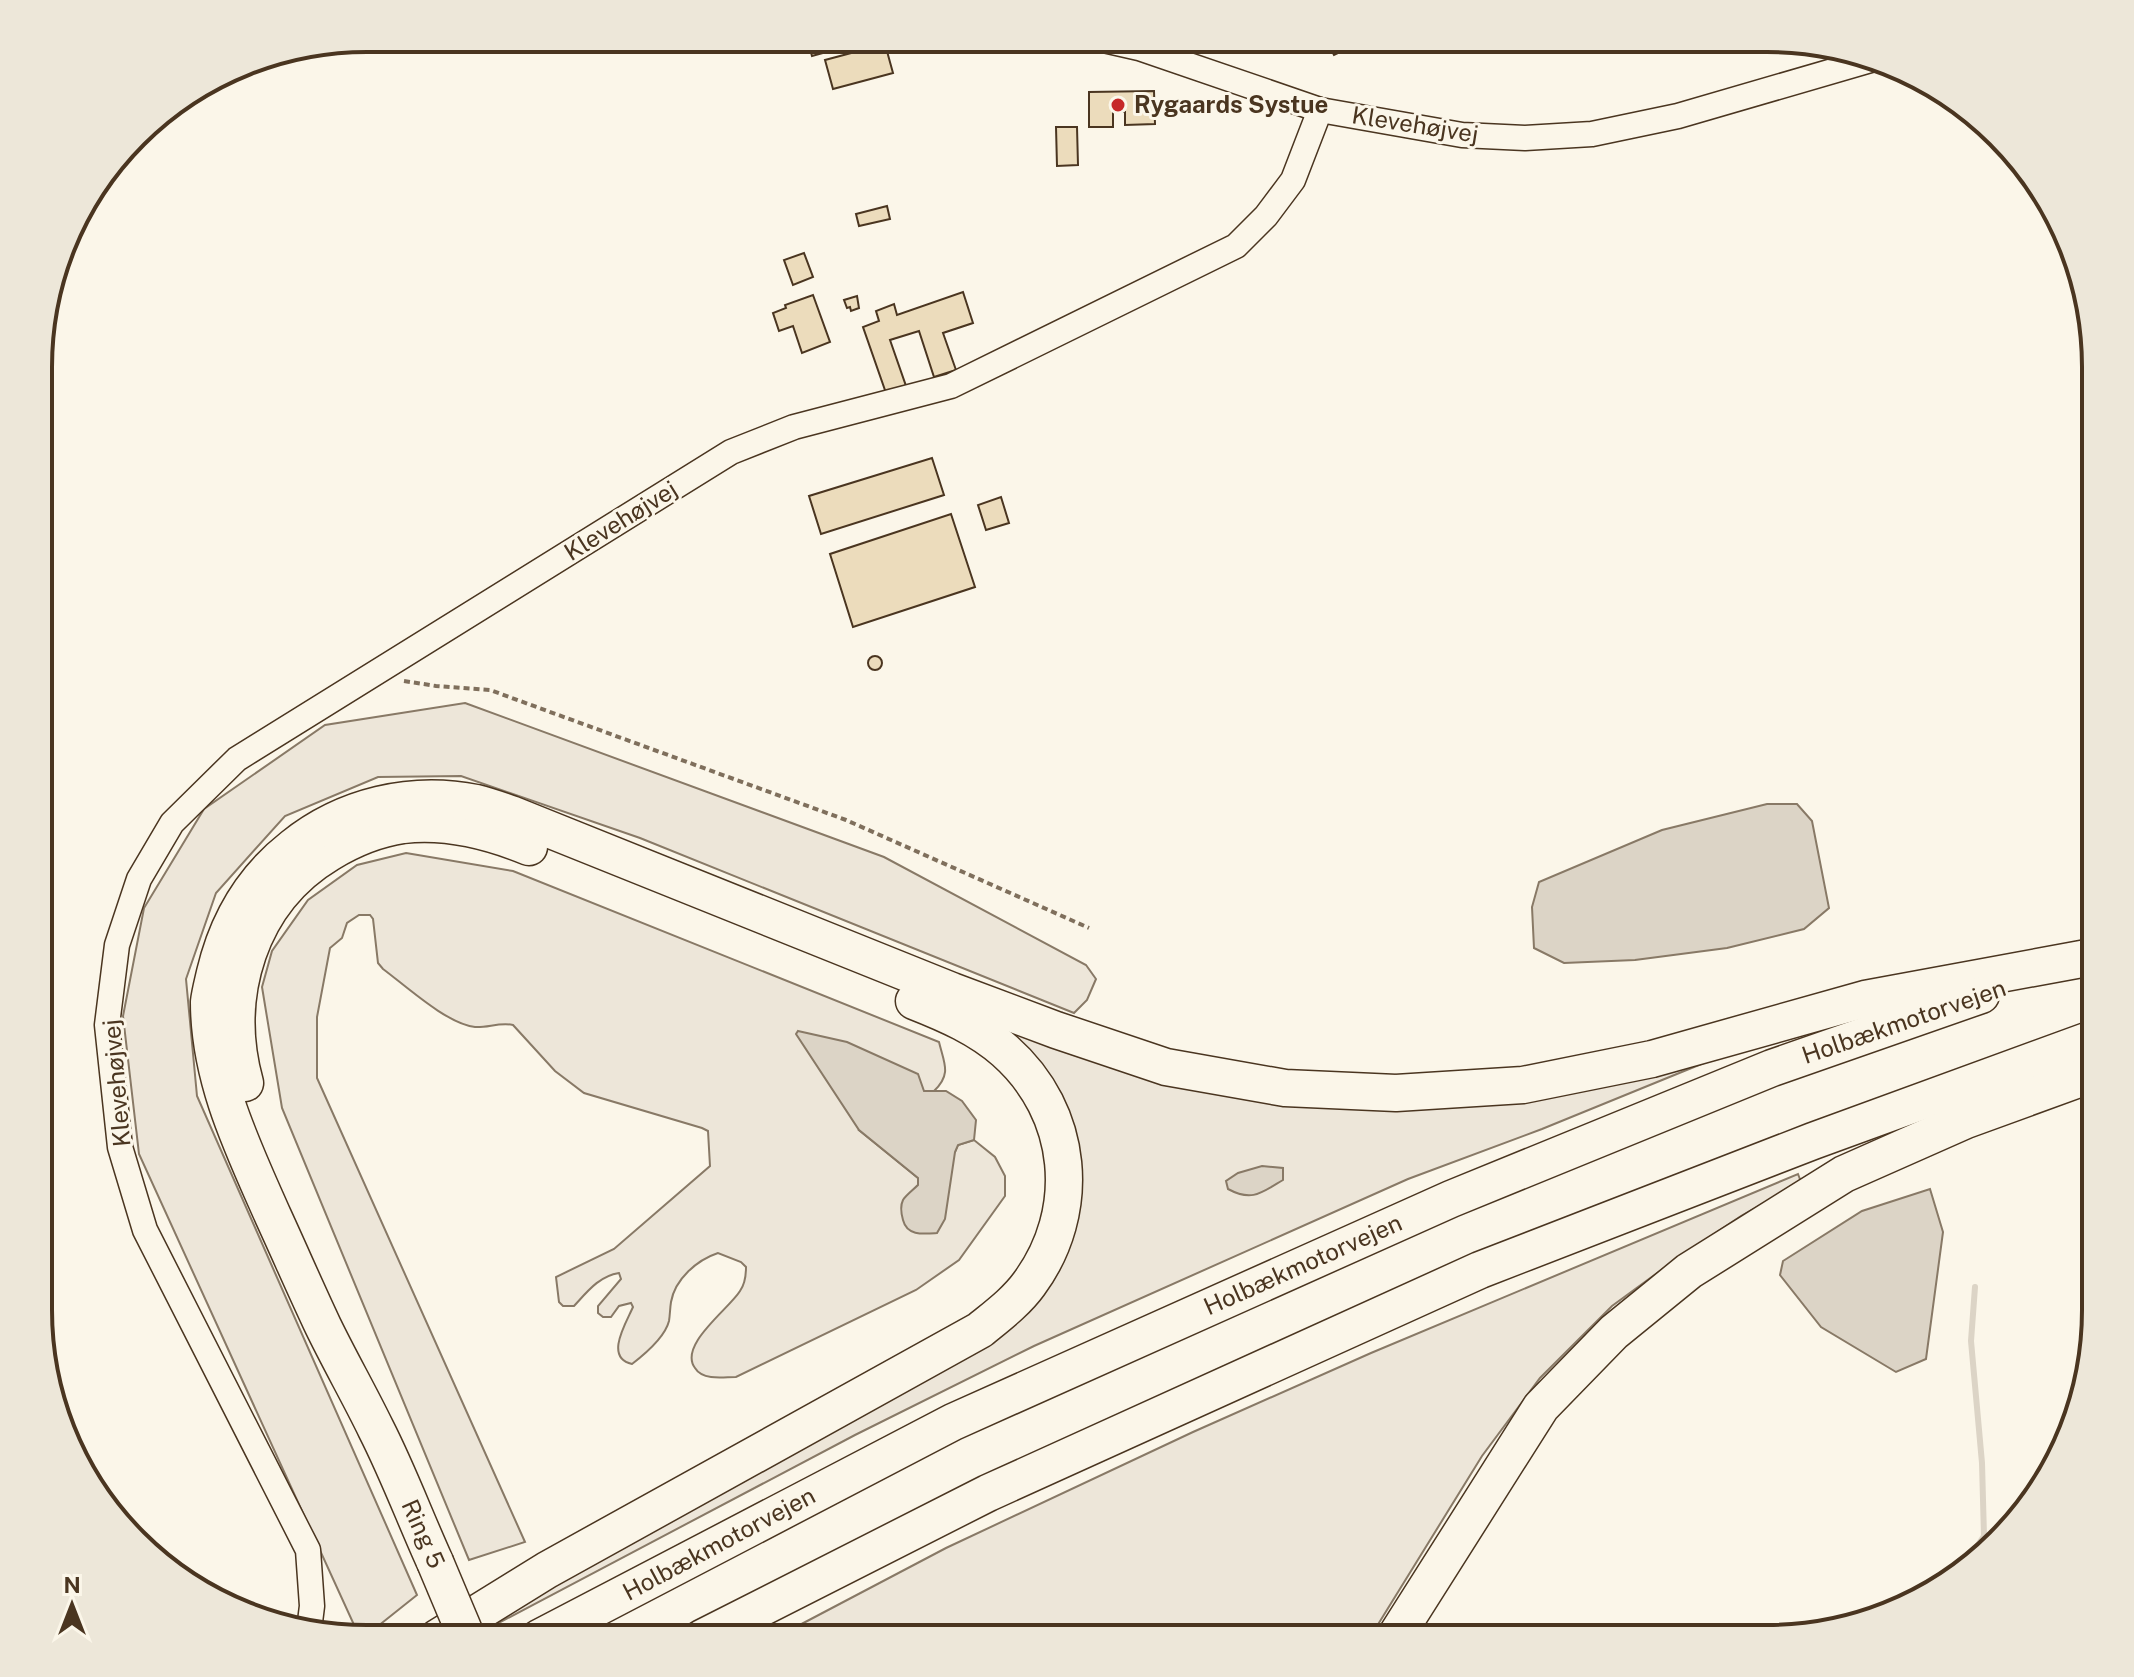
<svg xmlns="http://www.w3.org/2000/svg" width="2134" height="1677" viewBox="0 0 2134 1677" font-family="'Public Sans',sans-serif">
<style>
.green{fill:#ede6d9;stroke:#887966;stroke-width:2}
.water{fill:#dcd4c6;stroke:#887966;stroke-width:2}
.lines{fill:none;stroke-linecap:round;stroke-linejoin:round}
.stream{stroke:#dcd4c6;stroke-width:6}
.building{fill:#ecdcbc;stroke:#4a3520;stroke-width:2}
.minor-casing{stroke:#4a3520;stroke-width:27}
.highway-casing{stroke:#4a3520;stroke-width:39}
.path{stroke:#7f6f5c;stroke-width:4;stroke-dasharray:6 4;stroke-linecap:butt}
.minor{stroke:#fbf6e9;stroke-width:24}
.highway{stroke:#fbf6e9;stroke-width:36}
.highway-bridge-casing{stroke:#4a3520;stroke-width:39;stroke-linecap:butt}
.highway-bridge{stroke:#fbf6e9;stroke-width:36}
.poi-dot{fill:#c62828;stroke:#fbf6e9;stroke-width:3}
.labels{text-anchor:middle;stroke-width:6;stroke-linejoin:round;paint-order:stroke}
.poi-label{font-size:24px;font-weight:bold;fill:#4a3520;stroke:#fbf6e9;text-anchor:start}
.street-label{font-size:24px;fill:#4a3520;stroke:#fbf6e9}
.rim{fill:none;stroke:#4a3520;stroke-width:4}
</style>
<rect width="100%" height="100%" fill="#fbf6e9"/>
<!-- green -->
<g class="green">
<path d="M465,703L884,857L1086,965L1096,979L1087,1000L1074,1013L640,838L461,776L378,777L285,816L216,893L186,979L197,1096L417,1595L363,1638H360L139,1154L123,1016L144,908L204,809L325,725Z"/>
<path d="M406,853L513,871L939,1042C944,1063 952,1074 934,1091H924L859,1130L918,1178V1185L904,1199L955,1152L958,1145L974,1140L995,1157L1005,1176V1196L959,1260L916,1290L736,1377C728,1377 719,1378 711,1377C704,1376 698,1373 695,1368C678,1345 729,1309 740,1291C745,1284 746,1275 746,1267L741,1262L718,1253C697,1260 675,1279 671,1302C670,1308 670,1315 669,1321C665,1337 645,1354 632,1364C604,1358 626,1323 633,1307L631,1303L619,1306L611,1317H603L598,1313V1306L621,1279L619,1273C599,1276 587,1292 574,1306H563L559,1302L556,1277L614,1249L710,1166L708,1131L702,1128L584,1093L555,1071L513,1025C500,1022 487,1028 475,1027C447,1024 406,986 383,969L378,963L373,919L370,915H359L347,923L342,938L330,948L317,1017V1078L525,1542L469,1560L282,1108L262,987L272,951L308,900L357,865Z"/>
<path d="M978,1013L1303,1101L1721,1056L1542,1129L1408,1179L1034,1346L855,1435L491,1627L488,1619L946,1365L1080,1195L1079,1149L1065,1104Z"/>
<path d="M1798,1174L1801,1182L1741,1216L1675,1260L1612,1306L1540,1378L1482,1456L1369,1639H773L946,1548L1193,1432L1371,1353Z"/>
</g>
<!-- water -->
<g class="water">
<path d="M1767,804H1797L1812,821L1829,908L1804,929L1727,948L1635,960L1564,963L1534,948L1532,907L1539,882L1662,830Z"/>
<path d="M798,1031L847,1042L918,1074L924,1091H946L962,1101L976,1120L974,1140L958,1145L955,1152L945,1219L937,1233C923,1234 907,1236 903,1220C901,1213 900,1206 903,1200C906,1195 913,1190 918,1185V1178L859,1130L796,1034Z"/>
<path d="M1262,1166L1283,1168V1180C1261,1193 1252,1202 1228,1189L1226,1181L1238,1173Z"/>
<path d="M1930,1189L1943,1232L1926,1359L1896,1372L1821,1327L1780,1275L1783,1261L1862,1211Z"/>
</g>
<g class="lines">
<!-- stream -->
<path class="stream" d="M1969,1559L1984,1536L1982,1463L1971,1341L1975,1287"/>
</g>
<!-- building -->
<g class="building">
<path d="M807,38H833L837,49L812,56Z"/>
<path d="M1325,38H1368L1345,52L1344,50L1334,55Z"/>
<path d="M1377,38H1407L1408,42L1378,46Z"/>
<path d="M885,44L893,73L833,89L825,60Z"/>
<path d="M1154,91L1155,124L1125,125V112H1113V127H1089V92Z"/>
<path d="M1056,127H1077L1078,165L1057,166Z"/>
<path d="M887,206L890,219L859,226L856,214Z"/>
<path d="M804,253L813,277L793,285L784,260Z"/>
<path d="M963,292L973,323L943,333L956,370L934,377L919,331L890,340L906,386L886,393L863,327L879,321L876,311L894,304L897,315Z"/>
<path d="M813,295L830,342L802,353L793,326L779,331L773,313L786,308L785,305Z"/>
<path d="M857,296L859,308L851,311L850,307L847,308L844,300Z"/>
<path d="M932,458L944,495L821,534L809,496Z"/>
<path d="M1001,497L1009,523L986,530L978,505Z"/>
<path d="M951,514L975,587L853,627L830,554Z"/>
<circle cx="875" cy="663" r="7"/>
</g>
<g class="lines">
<defs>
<g id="minor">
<path d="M1095,38L1139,48L1320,110L1462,135L1525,138L1592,134L1678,116L1874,59"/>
<path d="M309,1630L312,1606L308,1550L145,1230L120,1147L107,1025L117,945L139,879L172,823L237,759L731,452L794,427L951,386L1236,246L1266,216L1293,180L1320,110"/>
</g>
<g id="highway">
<path d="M245,1083C221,996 249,901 329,853C352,839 376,829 403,825C446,820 490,831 529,847"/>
<path d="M435,1562C415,1518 398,1472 376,1429C359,1394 340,1361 323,1326C306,1290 290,1253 273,1216C243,1148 209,1079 209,1002C210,993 213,982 215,973C227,922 252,879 293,847C344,806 411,790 476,803C488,806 499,810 511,814L952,991L1056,1030L1166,1067L1285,1088L1396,1093L1523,1085L1652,1059L1865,999L2087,958"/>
<path d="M437,1638L547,1570L980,1330C997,1316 1016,1302 1029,1284C1083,1211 1074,1112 1005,1051C979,1028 947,1014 914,1001"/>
<path d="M539,1638L953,1422L1451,1199L1772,1068L1981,995"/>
<path d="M702,1638L988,1493L1480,1270L1813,1141L2095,1038"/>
<path d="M1394,1639L1541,1407L1614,1332L1689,1271L1844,1174L1966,1120L2095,1073"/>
</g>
</defs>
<!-- minor casing -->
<use href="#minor" class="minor-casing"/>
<!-- highway casing -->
<use href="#highway" class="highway-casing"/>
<!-- path -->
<path class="path" d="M404,681L436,686L490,690L846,820L1089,928"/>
<!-- minor -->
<use href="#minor" class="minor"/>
<!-- highway -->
<use href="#highway" class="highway"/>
<defs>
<path id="highway-bridge" d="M435,1562L467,1638"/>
</defs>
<!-- highway-bridge casing -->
<use href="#highway-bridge" class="highway-bridge-casing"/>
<!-- highway-bridge -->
<use href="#highway-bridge" class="highway-bridge"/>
</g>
<!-- markers -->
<circle class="poi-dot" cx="1118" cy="105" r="8"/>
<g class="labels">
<!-- poi labels -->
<g class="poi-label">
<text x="1134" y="113">Rygaards Systue</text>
</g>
<!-- street labels -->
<g class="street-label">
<text transform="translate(1415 125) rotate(9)" y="8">Klevehøjvej</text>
<text transform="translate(621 521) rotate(-32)" y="8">Klevehøjvej</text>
<text transform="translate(1904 1022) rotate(-19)" y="8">Holbækmotorvejen</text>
<text transform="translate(117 1083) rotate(-95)" y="8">Klevehøjvej</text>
<text transform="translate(1303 1265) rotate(-24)" y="8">Holbækmotorvejen</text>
<text transform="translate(423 1534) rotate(66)" y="8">Ring 5</text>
<text transform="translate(719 1544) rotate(-28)" y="8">Holbækmotorvejen</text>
</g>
</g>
<!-- crop -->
<path d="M0 0H2134V1677H0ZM367 52H1767A315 315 0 0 1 2082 367V1310A315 315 0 0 1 1767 1625H367A315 315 0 0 1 52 1310V367A315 315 0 0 1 367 52Z" fill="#ede7d9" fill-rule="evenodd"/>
<path class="rim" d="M367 52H1767A315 315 0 0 1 2082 367V1310A315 315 0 0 1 1767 1625H367A315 315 0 0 1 52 1310V367A315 315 0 0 1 367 52Z"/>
<!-- north arrow -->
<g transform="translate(72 1605)" stroke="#fbf6e9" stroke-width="6" paint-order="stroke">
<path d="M0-6L14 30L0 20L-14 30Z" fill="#4a3520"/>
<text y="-12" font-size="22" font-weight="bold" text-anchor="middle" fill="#4a3520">N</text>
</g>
</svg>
